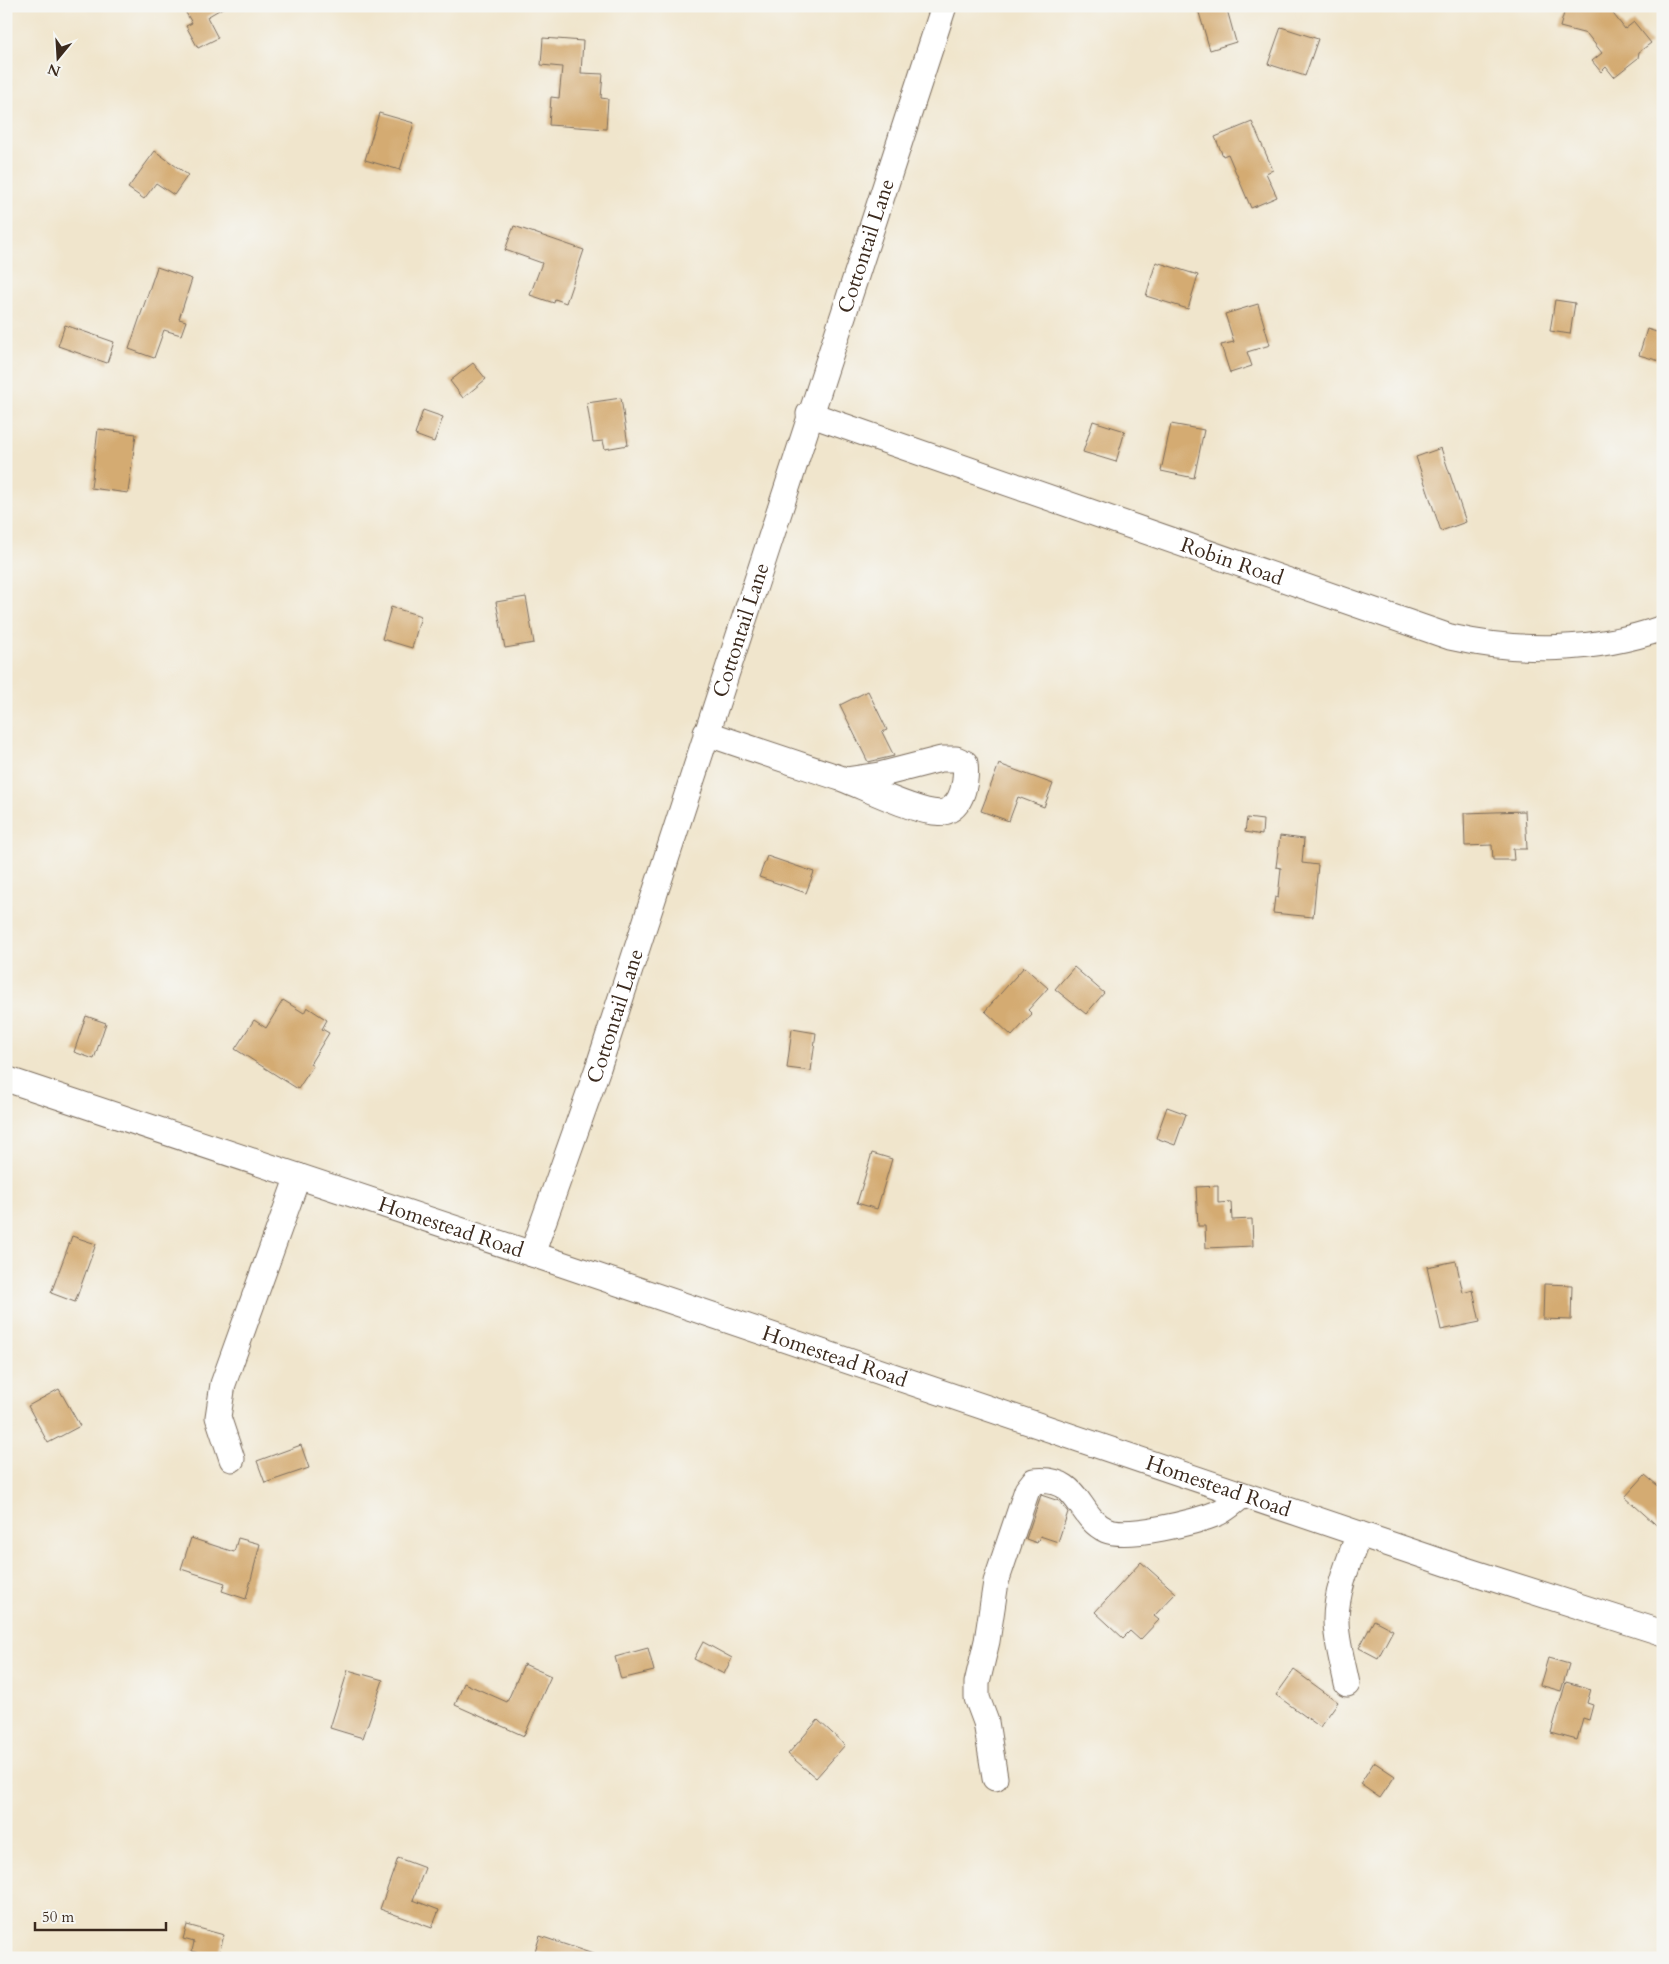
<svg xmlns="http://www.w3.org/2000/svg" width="1669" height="1964" viewBox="0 0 1669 1964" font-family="Cardo,serif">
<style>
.building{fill:#d4ab72}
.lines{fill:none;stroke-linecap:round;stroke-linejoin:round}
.minor-casing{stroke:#7a6b5b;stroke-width:27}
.minor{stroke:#fff;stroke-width:25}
.labels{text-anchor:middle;stroke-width:4.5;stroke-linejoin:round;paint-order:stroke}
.street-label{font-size:21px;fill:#3b2a1e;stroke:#f6f6f2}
</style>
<rect width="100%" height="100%" fill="#f6f6f2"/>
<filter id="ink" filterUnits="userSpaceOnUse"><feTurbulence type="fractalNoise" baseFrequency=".02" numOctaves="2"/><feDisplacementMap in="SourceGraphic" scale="10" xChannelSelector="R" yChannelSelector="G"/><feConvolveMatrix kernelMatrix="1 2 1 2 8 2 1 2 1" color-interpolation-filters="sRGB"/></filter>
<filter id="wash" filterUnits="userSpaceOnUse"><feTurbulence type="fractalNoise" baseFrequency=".0096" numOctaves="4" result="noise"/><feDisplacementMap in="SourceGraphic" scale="20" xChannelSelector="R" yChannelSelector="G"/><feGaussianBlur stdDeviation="1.12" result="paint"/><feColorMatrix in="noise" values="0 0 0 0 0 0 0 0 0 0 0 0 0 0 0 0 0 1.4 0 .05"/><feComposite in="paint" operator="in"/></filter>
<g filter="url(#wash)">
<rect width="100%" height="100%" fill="#f0e5cc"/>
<g id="blocks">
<!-- building -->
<g class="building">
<path d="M182,6H226L207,17L218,38L198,48L186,26L192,23Z"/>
<path d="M1197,6H1226L1236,42L1210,50Z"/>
<path d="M1566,6H1607L1625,29L1634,22L1651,43L1639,52L1638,58L1614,77L1606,67L1601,72L1592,61L1602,53L1587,34L1560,27Z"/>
<path d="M1281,27L1318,39L1305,76L1268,64Z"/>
<path d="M543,38L583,41L581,73L603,74L601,98L608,99L606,129L549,125L551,97L559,98L562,67L541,65Z"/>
<path d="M379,113L414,123L400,170L365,160Z"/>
<path d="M1252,122L1273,170L1266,173L1277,197L1251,208L1228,154L1223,156L1215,137Z"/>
<path d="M155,151L188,175L174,195L156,183L144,199L128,188Z"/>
<path d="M514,226L584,250L566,303L555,299L554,303L530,295L542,263L505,250Z"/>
<path d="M1156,262L1198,275L1188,309L1146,296Z"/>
<path d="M157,267L192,279L179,319L186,321L181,335L164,330L154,358L129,349Z"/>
<path d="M1555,300L1575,303L1570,334L1550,331Z"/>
<path d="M1258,304L1270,345L1247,352L1252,366L1230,373L1221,345L1234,342L1225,314Z"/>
<path d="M65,325L114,342L107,363L58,346Z"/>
<path d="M1647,329L1663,334V362L1639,355Z"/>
<path d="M473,363L486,379L463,398L450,381Z"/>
<path d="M621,398L628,445L605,449L603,441L593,442L587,403Z"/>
<path d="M423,410L443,417L434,442L415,435Z"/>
<path d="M1093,421L1125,431L1116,462L1083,452Z"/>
<path d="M1171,424L1204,430L1194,478L1161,471Z"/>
<path d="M98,429L136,434L128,493L91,488Z"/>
<path d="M1441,448L1466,522L1441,531L1416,457Z"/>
<path d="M526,597L534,643L505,648L496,602Z"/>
<path d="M391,607L421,616L412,648L382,639Z"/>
<path d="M868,691L887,730L882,732L894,756L868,762L840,705Z"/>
<path d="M999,764L1053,784L1044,807L1018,797L1009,821L981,811Z"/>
<path d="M1525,811L1527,849H1513L1514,860H1493L1492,845L1465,846L1464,813Z"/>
<path d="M1247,818L1263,820L1262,835L1245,832Z"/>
<path d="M1280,836L1304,839L1302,863L1318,865L1313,917L1273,913L1275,897L1278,898L1281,868L1276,867Z"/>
<path d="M767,856L814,872L806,893L759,877Z"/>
<path d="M1024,967L1048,988L1028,1010L1032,1014L1012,1036L985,1011Z"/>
<path d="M1074,967L1104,993L1086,1014L1055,989Z"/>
<path d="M283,1000L304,1013L307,1007L327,1020L322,1029L329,1033L310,1064L313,1066L298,1089L235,1049L254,1020L266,1028Z"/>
<path d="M86,1016L106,1023L94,1059L74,1052Z"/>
<path d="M792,1029L816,1033L811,1071L787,1068Z"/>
<path d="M1167,1107L1186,1114L1175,1145L1156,1138Z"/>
<path d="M872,1153L892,1159L877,1209L857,1203Z"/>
<path d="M1218,1186V1203L1231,1202L1232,1220L1252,1219L1253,1246L1206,1248L1205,1226H1198L1196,1187Z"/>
<path d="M72,1236L96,1244L75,1302L51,1293Z"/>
<path d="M1456,1261L1463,1293L1473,1290L1480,1322L1441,1330L1427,1267Z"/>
<path d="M1544,1284L1572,1285L1571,1320L1543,1319Z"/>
<path d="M59,1389L80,1426L48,1443L28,1406Z"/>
<path d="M301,1445L309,1468L265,1483L257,1461Z"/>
<path d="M1645,1475L1663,1490V1531L1625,1497Z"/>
<path d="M1041,1495L1059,1501L1068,1512L1058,1542L1040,1536L1037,1543L1026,1539Z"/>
<path d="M191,1538L234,1552L238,1538L260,1544L246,1599L222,1591L225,1583L181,1569Z"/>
<path d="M1141,1562L1176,1593L1154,1616L1159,1620L1140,1640L1130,1631L1123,1638L1095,1612Z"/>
<path d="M1374,1620L1393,1630L1378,1658L1359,1648Z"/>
<path d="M703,1642L732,1658L724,1674L694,1659Z"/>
<path d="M648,1648L654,1671L621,1679L615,1657Z"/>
<path d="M1548,1658L1569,1664L1561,1691L1540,1685Z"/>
<path d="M524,1664L551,1676L524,1736L455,1705L464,1683L507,1702Z"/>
<path d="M348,1670L383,1680L363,1738L330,1728Z"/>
<path d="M1294,1670L1338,1702L1320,1727L1276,1695Z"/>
<path d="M1566,1682L1591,1689L1587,1703L1593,1705L1589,1720L1583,1718L1577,1740L1551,1733Z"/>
<path d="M818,1720L845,1745L816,1778L788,1754Z"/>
<path d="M1374,1762L1395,1776L1380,1798L1360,1784Z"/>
<path d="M398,1858L425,1868L413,1900L439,1910L432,1928L380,1909Z"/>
<path d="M187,1925L224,1935L218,1958L192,1951L194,1942L183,1939Z"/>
<path d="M540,1936L596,1955V1958H554L535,1951Z"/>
</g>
</g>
</g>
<g filter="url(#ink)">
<use href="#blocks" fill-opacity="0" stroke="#7a6b5b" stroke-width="1"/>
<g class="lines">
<defs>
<g id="minor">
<path id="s1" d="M809,414L1450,637C1520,653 1594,652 1663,628"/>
<path d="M706,733C752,749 798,764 843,779C865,787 924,817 944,812C963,807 967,780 965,763L956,759H941L879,775L846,780"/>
<path id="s2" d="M6,1079L532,1254L1469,1571L1663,1633"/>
<path id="s3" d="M532,1254L598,1068L944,6"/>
<path d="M232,1459L218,1417L223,1384L298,1176"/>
<path d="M1347,1684C1343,1663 1336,1641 1336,1620C1336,1591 1349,1561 1359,1534"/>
<path d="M995,1778L986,1722L977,1698V1683L987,1641L996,1582L1027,1490L1034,1481C1081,1476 1076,1516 1106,1530C1127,1539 1196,1522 1218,1513C1227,1509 1235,1501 1243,1495"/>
</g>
</defs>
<!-- minor casing -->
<use href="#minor" class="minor-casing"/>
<!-- minor -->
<use href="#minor" class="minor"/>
</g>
</g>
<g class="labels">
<!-- street labels -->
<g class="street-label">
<text dy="7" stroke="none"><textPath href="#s3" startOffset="1062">Cottontail Lane</textPath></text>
<text dy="7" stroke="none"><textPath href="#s1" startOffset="448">Robin Road</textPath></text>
<text dy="7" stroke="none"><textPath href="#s3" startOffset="658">Cottontail Lane</textPath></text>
<text dy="7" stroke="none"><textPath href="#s3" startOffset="252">Cottontail Lane</textPath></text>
<text dy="7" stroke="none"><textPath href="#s2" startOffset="469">Homestead Road</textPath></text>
<text dy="7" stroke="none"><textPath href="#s2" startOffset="874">Homestead Road</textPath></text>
<text dy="7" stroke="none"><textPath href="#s2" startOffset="1279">Homestead Road</textPath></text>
</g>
</g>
<!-- margin -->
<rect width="1669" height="1964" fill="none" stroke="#f6f6f2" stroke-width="25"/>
<!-- north arrow -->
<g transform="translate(58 58) rotate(198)" stroke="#f6f6f2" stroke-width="4" paint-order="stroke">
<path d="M0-4L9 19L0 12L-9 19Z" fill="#3b2a1e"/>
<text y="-8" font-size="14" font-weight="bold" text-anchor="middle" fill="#3b2a1e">N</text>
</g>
<!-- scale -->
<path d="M35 1922v8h131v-8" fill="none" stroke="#3b2a1e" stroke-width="2.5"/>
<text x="42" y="1922" font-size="15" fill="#3b2a1e" stroke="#f6f6f2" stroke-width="4" paint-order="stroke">50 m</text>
</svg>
